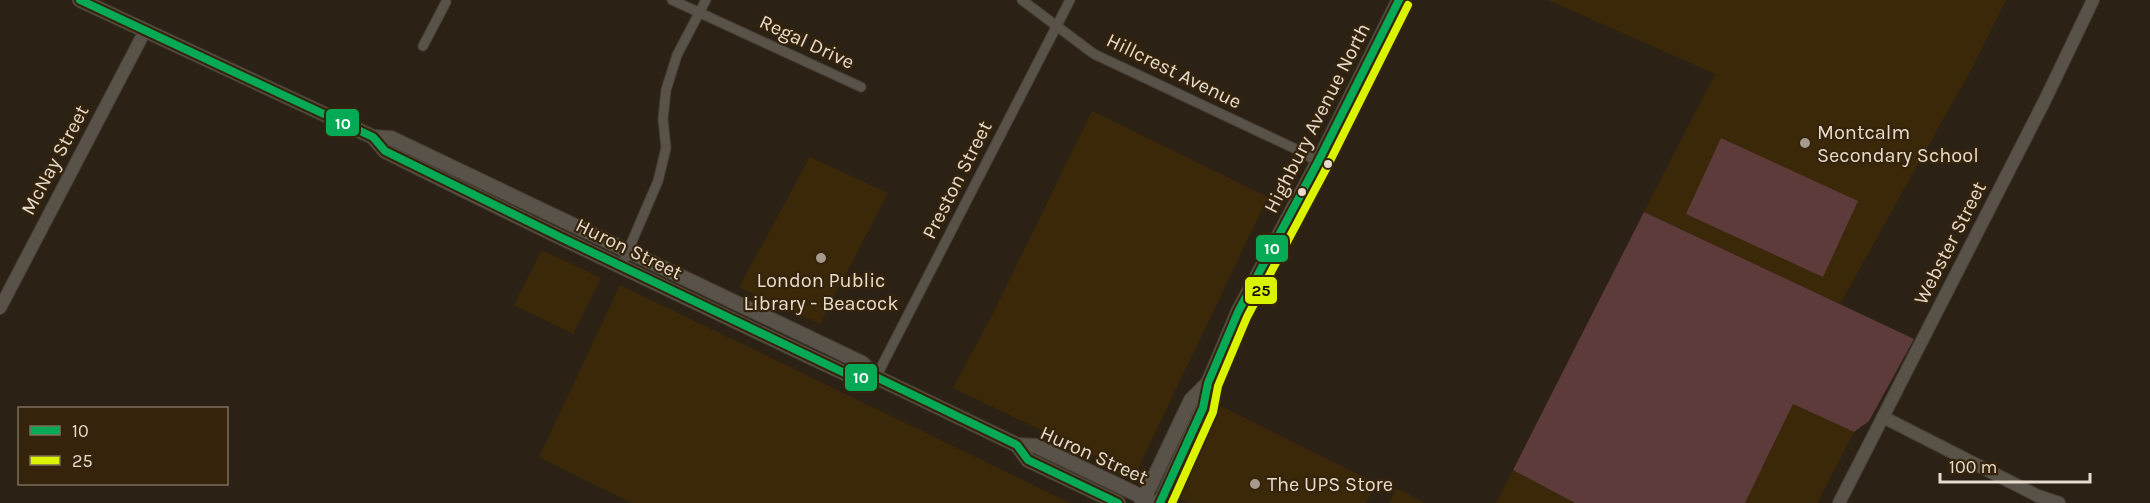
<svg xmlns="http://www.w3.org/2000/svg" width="2150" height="503" font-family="Karla,sans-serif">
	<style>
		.built { fill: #3b2809 }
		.green { fill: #5d3b3b }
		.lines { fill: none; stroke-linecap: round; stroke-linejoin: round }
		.minor-casing { stroke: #463e34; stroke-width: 11 }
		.tertiary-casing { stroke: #463e34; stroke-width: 14 }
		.secondary-casing { stroke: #463e34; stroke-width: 16 }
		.minor { stroke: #585248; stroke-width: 9 }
		.tertiary { stroke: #585248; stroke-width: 12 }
		.secondary { stroke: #585248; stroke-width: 14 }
		.bus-1-casing { stroke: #35240b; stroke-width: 12 }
		.bus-2-casing { stroke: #35240b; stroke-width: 12 }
		.bus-1 { stroke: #06aa56; stroke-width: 8 }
		.bus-2 { stroke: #daf400; stroke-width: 8 }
		.poi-dot { fill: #a59a8c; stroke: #35240b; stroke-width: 2 }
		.bus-dot { fill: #e6dbcc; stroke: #35240b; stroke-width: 2 }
		.labels { text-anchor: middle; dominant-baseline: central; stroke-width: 4.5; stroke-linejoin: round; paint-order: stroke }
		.street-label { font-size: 20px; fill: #e6dbcc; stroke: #35240b }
		.poi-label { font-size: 20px; fill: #e6dbcc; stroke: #35240b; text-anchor: start }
		.line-badge { stroke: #35240b; stroke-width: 2 }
		.badge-label { font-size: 16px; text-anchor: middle; font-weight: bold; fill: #fff }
		.pale-badge-label { font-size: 16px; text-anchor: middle; font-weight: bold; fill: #111 }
	</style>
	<rect width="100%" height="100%" fill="#2b2215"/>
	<!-- built -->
	<g class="built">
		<polygon points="1548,0 2006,0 1973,66 1840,304 1644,212 1715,74"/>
		<polygon points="1092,111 1268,197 1135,475 953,388 993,313"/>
		<polygon points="810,157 888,193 820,324 739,287"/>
		<polygon points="542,250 601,278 573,334 514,305"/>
		<polygon points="620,285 823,383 1070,503 632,503 539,457"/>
		<polygon points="1793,404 1854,432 1817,503 1745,503"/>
		<polygon points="1221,406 1376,483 1366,503 1189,503 1177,498"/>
		<polygon points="1513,470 1575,503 1496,503"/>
		<polygon points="1396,488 1425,503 1389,503"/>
	</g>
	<!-- green -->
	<g class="green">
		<polygon points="1721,138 1858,201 1823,277 1686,214"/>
		<polygon points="1644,212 1914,339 1869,421 1854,432 1793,404 1745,503 1575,503 1513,470"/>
	</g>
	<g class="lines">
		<!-- minor casing -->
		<g class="minor-casing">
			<g id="minor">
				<polyline points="672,0 861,87"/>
				<polyline points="1022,0 1094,54 1300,151 1318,162"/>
				<polyline points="423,46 446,2"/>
				<polyline points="621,267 658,181 666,148 663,119 666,90 677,55 706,0"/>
				<polyline points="876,377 1070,0"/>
			</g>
		</g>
		<!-- tertiary casing -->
		<g class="tertiary-casing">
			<g id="tertiary">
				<polyline points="0,308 145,31"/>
				<polyline points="1883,417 2038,496 2059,503"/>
				<polyline points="1839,503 2045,100 2093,0"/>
			</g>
		</g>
		<!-- secondary casing -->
		<g class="secondary-casing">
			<g id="secondary">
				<polyline points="80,0 373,137 391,138 862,363 876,377 1017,445 1036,446 1155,503"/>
				<path d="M373,137l12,14c155,78 312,152 470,227l21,-1"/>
				<polyline points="1017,445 1028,460 1118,503"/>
				<polyline points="1142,503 1191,400 1208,383"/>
				<polyline points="1160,503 1203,408 1208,383 1238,312 1318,162 1399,0"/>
			</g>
		</g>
		<!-- minor -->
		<use href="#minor" class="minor"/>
		<!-- tertiary -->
		<use href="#tertiary" class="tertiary"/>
		<!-- secondary -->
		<use href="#secondary" class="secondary"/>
		<!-- bus-1 casing -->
		<g class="bus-1-casing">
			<g id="bus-1">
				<polyline points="80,0 373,137 385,151 560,237 855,378 876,377 1017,445 1028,460 1118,503"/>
				<polyline points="1160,503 1203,408 1208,383 1238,312 1318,162 1399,0"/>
			</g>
		</g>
		<!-- bus-2 casing -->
		<g class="bus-2-casing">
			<polyline id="bus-2" points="1172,503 1213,412 1218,386 1247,317 1327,167 1408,5"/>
		</g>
		<!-- bus-1 -->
		<use href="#bus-1" class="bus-1"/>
		<!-- bus-2 -->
		<use href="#bus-2" class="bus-2"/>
	</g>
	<!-- markers -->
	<g class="poi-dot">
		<circle cx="1805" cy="143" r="6"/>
		<circle cx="821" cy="258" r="6"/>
		<circle cx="1255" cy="484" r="6"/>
	</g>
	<g class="bus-dot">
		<circle cx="1328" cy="164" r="5"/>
		<circle cx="1302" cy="192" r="5"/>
	</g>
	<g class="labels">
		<!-- street labels -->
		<g class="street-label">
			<text transform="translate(807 42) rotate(25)">Regal Drive</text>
			<text transform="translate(1174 71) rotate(26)">Hillcrest Avenue</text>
			<text transform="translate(1317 118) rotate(-63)">Highbury Avenue North</text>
			<text transform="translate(55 160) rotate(-62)">McNay Street</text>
			<text transform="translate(957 180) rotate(-63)">Preston Street</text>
			<text transform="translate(1950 243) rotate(-63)">Webster Street</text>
			<text transform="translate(629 249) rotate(26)">Huron Street</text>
			<text transform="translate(1094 455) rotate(24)">Huron Street</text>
		</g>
		<!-- poi labels -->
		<g class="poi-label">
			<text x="1817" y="132">Montcalm<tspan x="1817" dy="23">Secondary School</tspan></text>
			<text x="821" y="280" text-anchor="middle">London Public<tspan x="821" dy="23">Library - Beacock</tspan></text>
			<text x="1267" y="484">The UPS Store</text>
		</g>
	</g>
	<g class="line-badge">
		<rect x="325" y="108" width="35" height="29" rx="6" fill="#06aa56"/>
		<rect x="1255" y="234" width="34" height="29" rx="6" fill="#06aa56"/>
		<rect x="1244" y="276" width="34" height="29" rx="6" fill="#daf400"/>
		<rect x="844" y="363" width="34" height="29" rx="6" fill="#06aa56"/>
	</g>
	<g class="badge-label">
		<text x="343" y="129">10</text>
		<text x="1272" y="254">10</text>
		<text x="861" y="383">10</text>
	</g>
	<g class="pale-badge-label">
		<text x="1261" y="296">25</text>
	</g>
	<!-- legend -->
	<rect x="18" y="407" width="210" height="78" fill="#35240b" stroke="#7c6d58" stroke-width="1.5"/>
	<rect x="30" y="426" width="30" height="9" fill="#06aa56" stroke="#7c6d58" stroke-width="1.5"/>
	<text x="72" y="437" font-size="18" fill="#e6dbcc">10</text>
	<rect x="30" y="456" width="30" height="9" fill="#daf400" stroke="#7c6d58" stroke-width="1.5"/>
	<text x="72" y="467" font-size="18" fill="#e6dbcc">25</text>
	<!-- scale -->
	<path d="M1940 473v9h150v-9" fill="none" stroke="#e6dbcc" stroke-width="3"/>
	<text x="1949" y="473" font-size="18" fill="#e6dbcc" stroke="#35240b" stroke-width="4.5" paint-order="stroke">100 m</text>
</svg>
